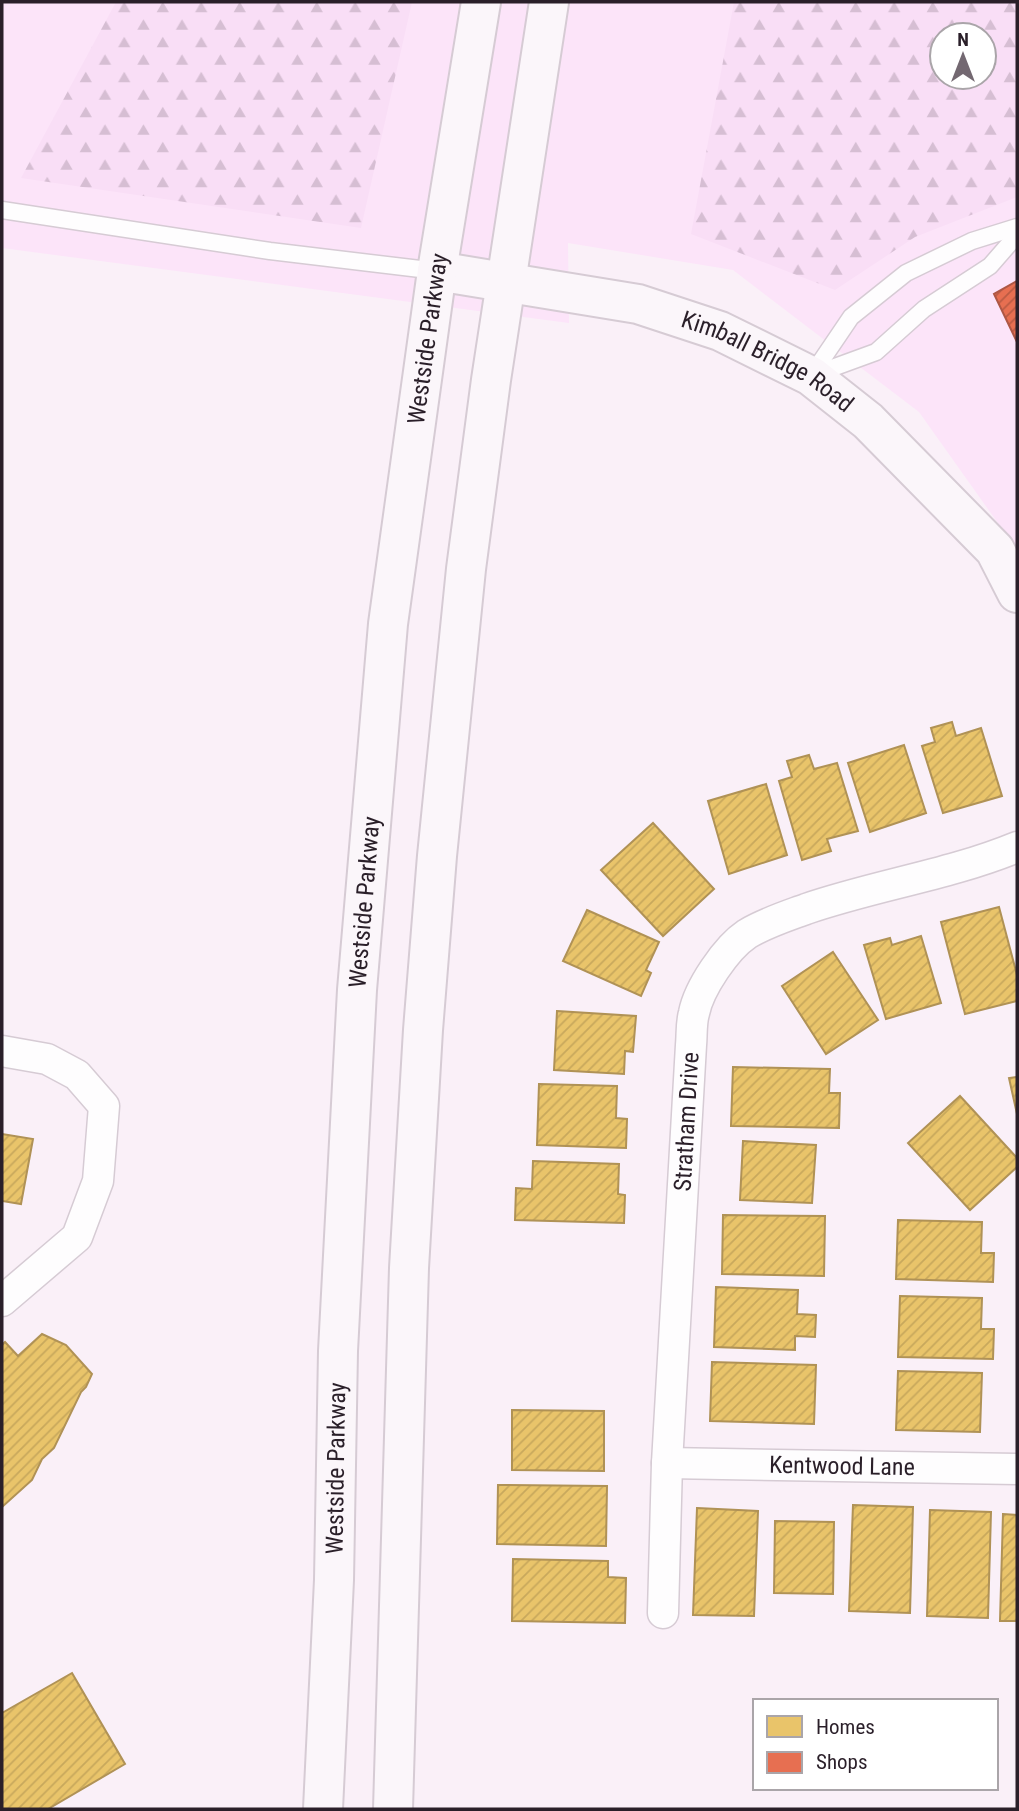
<svg xmlns="http://www.w3.org/2000/svg" width="1019" height="1811" font-family="'Roboto Condensed',sans-serif">
	<style>
		.built { fill: #fce4f9; fill-rule: evenodd }
		.forest { fill: url(#forest-firs); fill-rule: evenodd }
		.homes { fill: url(#homes-hatch); stroke: #b09256; stroke-width: 2 }
		.shops { fill: url(#shops-hatch); stroke: #ae5745; stroke-width: 2 }
		.lines { fill: none; stroke-linecap: round; stroke-linejoin: round }
		.lane-casing { stroke: #d6cbd4; stroke-width: 19 }
		.street-casing { stroke: #d6cbd4; stroke-width: 33 }
		.secondary-casing { stroke: #d6cbd4; stroke-width: 42 }
		.lane { stroke: #fefdfe; stroke-width: 16 }
		.street { stroke: #fefdfe; stroke-width: 30 }
		.secondary { stroke: #fbf6fa; stroke-width: 38 }
		.labels { text-anchor: middle; dominant-baseline: central; stroke-width: 7; stroke-linejoin: round; paint-order: stroke }
		.street-label { font-size: 24px; fill: #2a1f29; stroke: #fff }
	</style>
	<defs>
		<pattern id="forest-firs" width="22" height="20" patternUnits="userSpaceOnUse" patternTransform="scale(1.75)"><rect width="22" height="20" fill="#f9def6"/><path d="M5 1l3.5 6h-7zM16 11l3.5 6h-7z" fill="#d6bed3"/></pattern>
		<pattern id="homes-hatch" width="6" height="6" patternUnits="userSpaceOnUse" patternTransform="scale(1.75)"><rect width="6" height="6" fill="#e9c46a"/><path d="M-1 1l2-2M0 6l6-6M5 7l2-2" fill="none" stroke="#c8a85c"/></pattern>
		<pattern id="shops-hatch" width="6" height="6" patternUnits="userSpaceOnUse" patternTransform="scale(1.75)"><rect width="6" height="6" fill="#e76f51"/><path d="M-1 1l2-2M0 6l6-6M5 7l2-2" fill="none" stroke="#bb5b43"/></pattern>
	</defs>
	<rect width="100%" height="100%" fill="#faf0f8"/>
	<!-- built -->
	<path class="built" d="M2,2h1015v548l-98,-138 -186,-142 -165,-27 1,80 -567,-75zM942,35h42v42h-42z"/>
	<!-- forest -->
	<g class="forest">
		<polygon points="116,2 412,2 361,228 21,178"/>
		<path d="M734,2h283v195l-102,40 -80,53 -144,-56zM942,35h42v42h-42z"/>
	</g>
	<!-- homes -->
	<g class="homes">
		<polygon points="952,722 956,736 981,728 1002,796 943,813 922,746 935,742 931,728"/>
		<polygon points="904,745 926,813 870,832 848,763"/>
		<polygon points="809,755 814,769 837,763 858,831 827,839 831,851 802,860 779,781 792,777 787,761"/>
		<polygon points="766,784 787,855 729,874 708,801"/>
		<polygon points="653,823 714,889 663,936 601,870"/>
		<polygon points="999,907 1017,975 1017,1001 965,1014 941,922"/>
		<polygon points="587,910 659,942 646,970 651,973 641,996 563,961"/>
		<polygon points="921,936 941,1003 886,1019 864,945 890,938 892,945"/>
		<polygon points="833,952 878,1020 826,1054 782,986"/>
		<polygon points="557,1011 636,1016 633,1052 625,1051 624,1074 554,1070"/>
		<polygon points="733,1067 830,1069 829,1093 840,1093 839,1128 731,1126"/>
		<polygon points="1017,1077 1017,1114 1009,1078"/>
		<polygon points="539,1084 617,1086 616,1118 627,1119 626,1148 537,1145"/>
		<polygon points="960,1096 1017,1158 1017,1167 970,1210 908,1143"/>
		<polygon points="2,1134 33,1139 21,1204 2,1201"/>
		<polygon points="743,1141 816,1145 812,1203 740,1200"/>
		<polygon points="533,1161 619,1164 618,1194 625,1195 624,1223 515,1220 516,1188 532,1189"/>
		<polygon points="723,1215 825,1216 824,1276 722,1274"/>
		<polygon points="898,1220 982,1222 981,1253 994,1253 993,1282 896,1279"/>
		<polygon points="716,1287 798,1290 797,1314 816,1315 815,1337 795,1336 795,1350 714,1347"/>
		<polygon points="900,1296 982,1298 981,1329 994,1329 993,1359 898,1357"/>
		<polygon points="42,1334 66,1345 92,1374 86,1387 81,1392 54,1448 42,1459 32,1480 2,1507 2,1345 5,1342 18,1356"/>
		<polygon points="712,1362 816,1365 814,1424 710,1421"/>
		<polygon points="898,1371 982,1373 980,1432 896,1430"/>
		<polygon points="512,1410 604,1411 604,1471 512,1470"/>
		<polygon points="498,1485 607,1486 606,1546 497,1544"/>
		<polygon points="853,1505 913,1507 910,1613 849,1611"/>
		<polygon points="697,1508 758,1511 754,1616 693,1615"/>
		<polygon points="930,1510 991,1512 988,1618 927,1616"/>
		<polygon points="1003,1514 1017,1515 1017,1621 1000,1621"/>
		<polygon points="775,1521 834,1522 833,1594 774,1593"/>
		<polygon points="513,1559 608,1561 608,1577 626,1578 625,1623 512,1621"/>
		<polygon points="72,1673 125,1764 48,1809 2,1809 2,1713"/>
	</g>
	<!-- shops -->
	<polygon class="shops" points="1017,281 1017,342 994,294"/>
	<g class="lines">
		<!-- lane casing -->
		<g class="lane-casing">
			<g id="lane">
				<polyline points="2,210 270,251 437,271"/>
				<polyline points="813,375 876,352 924,309 990,266 1017,235"/>
				<polyline points="811,376 851,317 906,273 972,241 1017,227"/>
			</g>
		</g>
		<!-- street casing -->
		<g class="street-casing">
			<g id="street">
				<polyline points="2,1051 47,1059 77,1075 104,1106 98,1181 77,1237 2,1301"/>
				<path id="s1" d="M667,1463l350,6"/>
				<path id="s2" d="M663,1613l4,-150 24,-418c1,-10 0,-22 3,-32 5,-25 32,-65 53,-79 18,-11 40,-18 59,-25 70,-24 143,-34 211,-62"/>
			</g>
		</g>
		<!-- secondary casing -->
		<g class="secondary-casing">
			<g id="secondary">
				<path id="s3" d="M437,271l201,33 82,27 91,45 57,45 127,129 22,43"/>
				<path id="s4" d="M323,1809l11,-229 4,-229 19,-361 31,-366 49,-353 44,-269"/>
				<polyline points="393,1809 409,1268 423,1030 437,856 466,569 491,380 549,2"/>
			</g>
		</g>
		<!-- lane -->
		<use href="#lane" class="lane"/>
		<!-- street -->
		<use href="#street" class="street"/>
		<!-- secondary -->
		<use href="#secondary" class="secondary"/>
	</g>
	<g class="labels">
		<!-- street labels -->
		<g class="street-label">
			<text stroke="none"><textPath href="#s4" startOffset="1475">Westside Parkway</textPath></text>
			<text stroke="none"><textPath href="#s3" startOffset="346">Kimball Bridge Road</textPath></text>
			<text stroke="none"><textPath href="#s4" startOffset="908">Westside Parkway</textPath></text>
			<text stroke="none"><textPath href="#s2" startOffset="492">Stratham Drive</textPath></text>
			<text stroke="none"><textPath href="#s1" startOffset="175">Kentwood Lane</textPath></text>
			<text stroke="none"><textPath href="#s4" startOffset="341">Westside Parkway</textPath></text>
		</g>
	</g>
	<!-- border -->
	<rect width="1019" height="1811" fill="none" stroke="#2a1f29" stroke-width="7"/>
	<!-- legend -->
	<rect x="753" y="1699" width="245" height="91" fill="#ffffff" stroke="#aaa5a9" stroke-width="2"/>
	<rect x="767" y="1716" width="35" height="21" fill="#e9c46a" stroke="#aaa5a9" stroke-width="2"/>
	<text x="816" y="1734" font-size="21" fill="#2a1f29">Homes</text>
	<rect x="767" y="1752" width="35" height="21" fill="#e76f51" stroke="#aaa5a9" stroke-width="2"/>
	<text x="816" y="1769" font-size="21" fill="#2a1f29">Shops</text>
	<!-- north arrow -->
	<g transform="translate(963 56)"><circle r="33" fill="#ffffff" stroke="#aaa5a9" stroke-width="2"/>
	<path d="M0-5L12 26L0 18L-12 26Z" fill="#736871"/>
	<text y="-10" font-size="19" font-weight="bold" text-anchor="middle" fill="#2a1f29">N</text>
	</g>
</svg>
